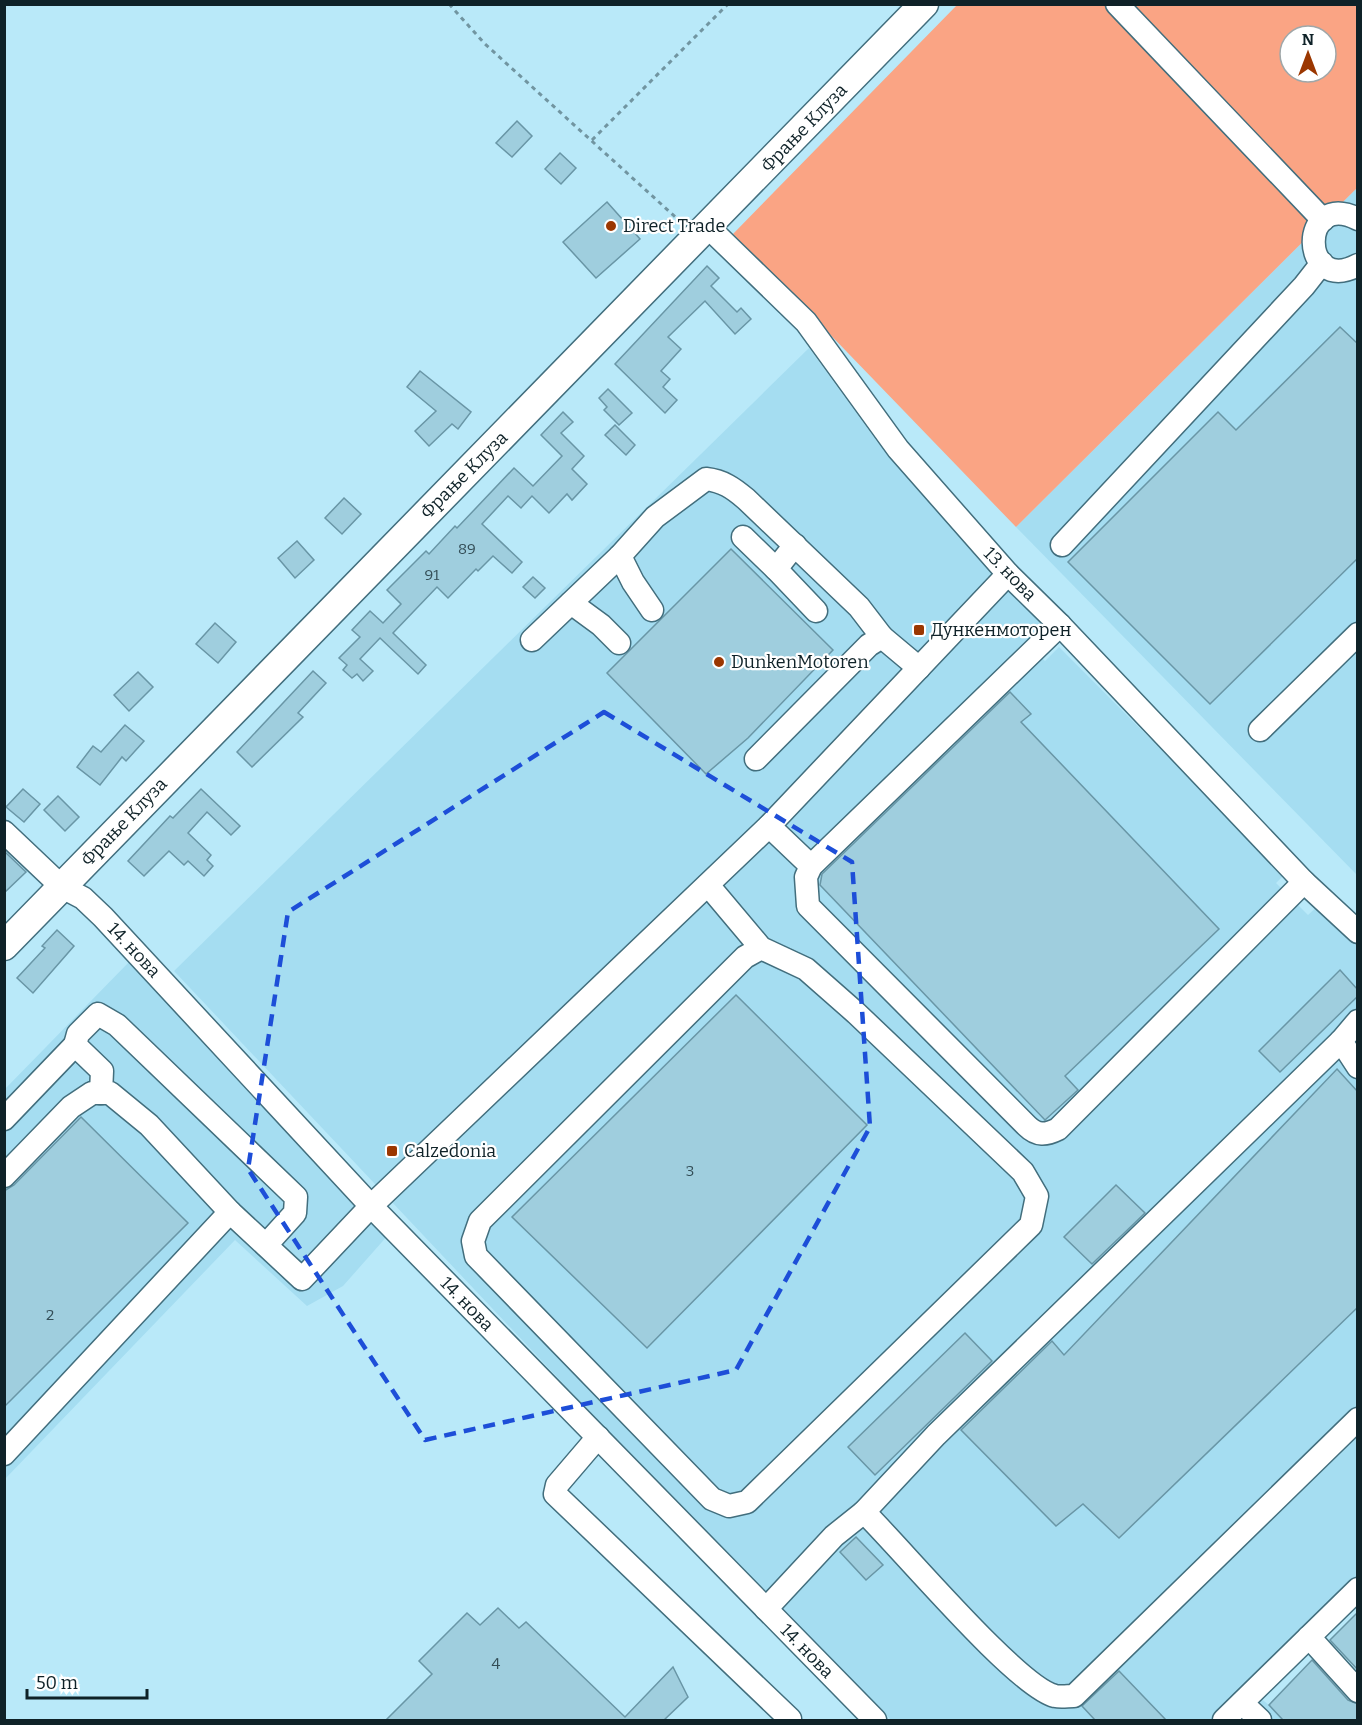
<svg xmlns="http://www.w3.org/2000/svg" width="1362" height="1725" font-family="Bitter,serif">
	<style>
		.built { fill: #a5ddf1 }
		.green { fill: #faa484; fill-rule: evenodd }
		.building { fill: #9fcede; stroke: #6996a6; stroke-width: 1.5 }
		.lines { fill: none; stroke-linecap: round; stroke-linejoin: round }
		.minor-casing { stroke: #426e7d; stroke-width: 25 }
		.major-casing { stroke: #426e7d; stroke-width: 31 }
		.path { stroke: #7195a1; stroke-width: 3; stroke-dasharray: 4.5 4.5; stroke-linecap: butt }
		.minor { stroke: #fff; stroke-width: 22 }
		.major { stroke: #fff; stroke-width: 28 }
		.marked { fill: none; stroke: #1d4ed8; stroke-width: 4.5; stroke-dasharray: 12 8; stroke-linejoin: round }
		.poi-dot { fill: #9b3701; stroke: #fff; stroke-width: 2 }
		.labels { text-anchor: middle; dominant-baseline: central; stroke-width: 4.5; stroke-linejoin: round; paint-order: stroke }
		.number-label { font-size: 15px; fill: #334d56 }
		.street-label { font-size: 18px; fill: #0f2228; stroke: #fff }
		.poi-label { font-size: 18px; fill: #0f2228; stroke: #fff; text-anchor: start }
	</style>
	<rect width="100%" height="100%" fill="#b9e9f9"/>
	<!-- built -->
	<g class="built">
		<polygon points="1357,188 1357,875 1016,527"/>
		<polygon points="809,348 878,443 1052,625 1031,647 1045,661 1059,647 1285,874 1276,883 1308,915 1319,905 1357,943 1357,1576 1212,1720 891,1720 590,1412 174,971"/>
		<polygon points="129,962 389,1234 343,1286 307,1306 235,1240 5,1479 5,1089"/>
		<polygon points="1260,1698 1269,1705 1283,1720 1239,1720"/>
	</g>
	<!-- green -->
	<path class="green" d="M957,5h400v183l-341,339 -283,-293zM1290,36h36v36h-36z"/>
	<!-- building -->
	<g class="building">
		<polygon points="517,121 532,136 512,157 496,143"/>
		<polygon points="560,153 576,168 561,184 545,169"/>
		<polygon points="607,202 640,239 596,278 563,242"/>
		<polygon points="707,266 719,278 711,286 737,312 741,308 751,319 735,334 705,301 668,337 681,349 661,371 670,379 663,387 677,400 665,413 615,364"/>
		<polygon points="1340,327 1358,344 1358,558 1210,704 1068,562 1218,412 1236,430"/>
		<polygon points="420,371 471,412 458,429 452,424 429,446 415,431 436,411 407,387"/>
		<polygon points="608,389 632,413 619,425 604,410 607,407 599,398"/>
		<polygon points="563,412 573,422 561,433 584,456 572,469 587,484 572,500 567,494 549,513 532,496 521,508 508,496 482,524 522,562 512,573 493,556 478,571 476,569 448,598 437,587 393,633 426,665 418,674 380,638 360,659 373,671 363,681 357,674 352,678 343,670 347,665 339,658 360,637 352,630 370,611 383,623 401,604 387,590 426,551 429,554 455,526 457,528 514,468 533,486 562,456 541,435"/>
		<polygon points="615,425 635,445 626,455 605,435"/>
		<polygon points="344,498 361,514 342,534 325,518"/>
		<polygon points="297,541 314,560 295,578 278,558"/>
		<polygon points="731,549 833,650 748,738 706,774 607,673"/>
		<polygon points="533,577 545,588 535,598 523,587"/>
		<polygon points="215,623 236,642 218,663 196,644"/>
		<polygon points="313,671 326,683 298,713 303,717 252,767 237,752"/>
		<polygon points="138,672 153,687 129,711 114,695"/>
		<polygon points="1010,692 1031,714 1021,722 1219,929 1065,1076 1078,1090 1045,1120 820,885 822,874"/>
		<polygon points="125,725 144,741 126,761 122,757 100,785 77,767 93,746 101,752"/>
		<polygon points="23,789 40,804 24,822 6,807"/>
		<polygon points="201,789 240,826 231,835 207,812 188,833 211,855 207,860 213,866 204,876 188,861 184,865 169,851 144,876 128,861 170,816 173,818"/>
		<polygon points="58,796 79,817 65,831 44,810"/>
		<polygon points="4,851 26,872 4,893"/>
		<polygon points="57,930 74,946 33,993 17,978 45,948 42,946"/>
		<polygon points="1340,970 1358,990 1358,996 1280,1072 1259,1051"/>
		<polygon points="736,995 867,1125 647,1348 512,1217"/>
		<polygon points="1337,1069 1358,1092 1358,1307 1119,1538 1083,1504 1056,1526 961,1430 1052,1341 1064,1355"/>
		<polygon points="81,1117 188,1223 4,1407 4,1191 14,1185"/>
		<polygon points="1116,1185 1145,1213 1092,1264 1064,1237"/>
		<polygon points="965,1333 992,1361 875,1475 848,1447"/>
		<polygon points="856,1537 883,1565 866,1580 840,1552"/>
		<polygon points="498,1608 519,1628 526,1622 625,1717 673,1667 688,1697 664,1720 386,1720 432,1674 419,1661 467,1613 480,1625"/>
		<polygon points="1358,1612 1358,1670 1330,1640"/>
		<polygon points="1312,1660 1348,1700 1358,1704 1358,1720 1283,1720 1269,1705"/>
		<polygon points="1119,1671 1166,1720 1095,1720 1082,1706"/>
	</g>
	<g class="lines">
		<!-- minor casing -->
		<g class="minor-casing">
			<g id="minor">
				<polyline points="1117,4 1323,220"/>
				<path d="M1358,219c-60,-30 -58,77 0,46"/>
				<polyline points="707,226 806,322 898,449 1008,574 1060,625 1304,882 1358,932"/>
				<polyline points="743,537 776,569 795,545"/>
				<polyline points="1062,545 1304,286 1322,263"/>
				<polyline points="620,556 633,582 652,610"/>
				<polyline points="776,569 816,611"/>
				<polyline points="571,603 601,625 619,643"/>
				<path d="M1060,625l-249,241 -5,11 2,29 219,220c10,10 19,9 31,3l246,-247"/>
				<path d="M532,640l88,-84 35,-39 51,-38c17,2 27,9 40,20l113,108 23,30"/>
				<polyline points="1260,730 1358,634"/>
				<polyline points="756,759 869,645 882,637 919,668"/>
				<polyline points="769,826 811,866"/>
				<polyline points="4,832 62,887 83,898 103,917 371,1206 875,1720"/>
				<polyline points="708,885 761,948 806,969 856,1013 1023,1172 1037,1196 1031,1225 747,1502 729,1506 712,1499 476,1256 473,1241 480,1221 745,957 761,948"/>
				<polyline points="1341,1041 1358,1067"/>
				<polyline points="101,1093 102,1071 75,1045 78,1034 98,1014 117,1025 296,1197 295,1213 266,1245"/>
				<polyline points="4,1119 75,1045"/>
				<polyline points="4,1176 71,1107 92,1093 110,1093 149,1125 230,1212"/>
				<polyline points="598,1437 557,1485 555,1494 790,1719"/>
				<polyline points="4,1454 230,1212 302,1279 371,1206 769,826 1008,574"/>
				<path d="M864,1512c36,35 153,175 191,184 6,1 13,0 19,0l284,-277"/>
				<polyline points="766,1609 834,1536 864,1512 936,1435 1341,1041 1358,1021"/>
				<polyline points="1309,1637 1358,1691"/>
				<polyline points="1242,1703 1260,1720"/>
				<polyline points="1224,1720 1358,1589"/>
			</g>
		</g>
		<!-- major casing -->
		<g class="major-casing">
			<polyline id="major" points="4,946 924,4"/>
		</g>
		<!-- path -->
		<g class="path">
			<polyline points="449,4 485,44 682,223"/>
			<polyline points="592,140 728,4"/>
		</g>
		<!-- minor -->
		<use href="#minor" class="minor"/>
		<!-- major -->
		<use href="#major" class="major"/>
	</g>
	<!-- marked area -->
	<path class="marked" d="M604,712l248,150 18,265 -134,243 -311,70 -177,-271 40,-257z"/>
	<!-- markers -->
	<g class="poi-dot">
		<circle cx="611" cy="226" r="6"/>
		<rect x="913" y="624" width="12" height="12" rx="3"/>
		<circle cx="719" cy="662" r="6"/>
		<rect x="386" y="1145" width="12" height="12" rx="3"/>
	</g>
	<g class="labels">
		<!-- number labels -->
		<g class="number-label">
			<text x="467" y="549">89</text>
			<text x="432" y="575">91</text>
			<text x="690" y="1171">3</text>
			<text x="50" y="1315">2</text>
			<text x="496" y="1664">4</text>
		</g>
		<!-- street labels -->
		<g class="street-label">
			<text transform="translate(804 128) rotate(-46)">Фрање Клуза</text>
			<text transform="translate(464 475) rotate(-45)">Фрање Клуза</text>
			<text transform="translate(1010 574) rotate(46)">13. нова</text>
			<text transform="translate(124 822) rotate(-46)">Фрање Клуза</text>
			<text transform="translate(134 950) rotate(47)">14. нова</text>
			<text transform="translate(467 1304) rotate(46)">14. нова</text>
			<text transform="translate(807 1651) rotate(46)">14. нова</text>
		</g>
		<!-- poi labels -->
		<g class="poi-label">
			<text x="623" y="226">Direct Trade</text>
			<text x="931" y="630">Дункенмоторен</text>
			<text x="731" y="662">DunkenMotoren</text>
			<text x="404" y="1151">Calzedonia</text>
		</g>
	</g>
	<!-- border -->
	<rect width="1362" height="1725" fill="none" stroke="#0f2228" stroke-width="12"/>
	<!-- north arrow -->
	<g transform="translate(1308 54)"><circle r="28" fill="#ffffff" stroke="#9fa7a9" stroke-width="1.5"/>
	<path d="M0-4.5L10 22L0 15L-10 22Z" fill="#9b3701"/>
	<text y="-9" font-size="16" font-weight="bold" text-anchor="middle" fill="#0f2228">N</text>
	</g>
	<!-- scale -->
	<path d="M27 1689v9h120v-9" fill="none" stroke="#0f2228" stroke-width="3"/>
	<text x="36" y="1689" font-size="18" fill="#0f2228" stroke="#ffffff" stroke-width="4.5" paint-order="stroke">50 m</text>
</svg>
